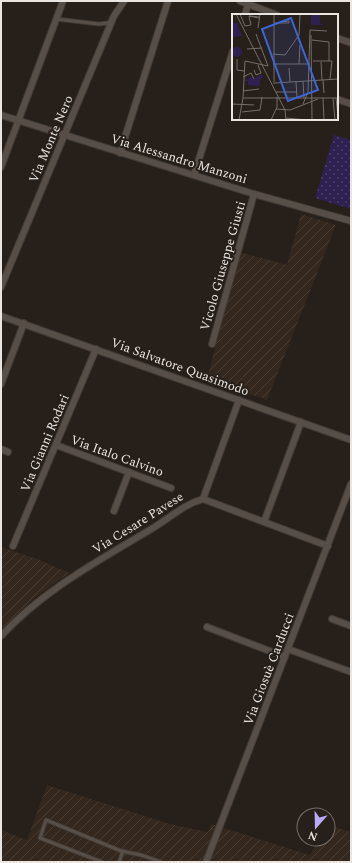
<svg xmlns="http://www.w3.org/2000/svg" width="352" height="863" font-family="Spectral,serif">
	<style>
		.industrial { fill: url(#industrial-furrows) }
		.grass { fill: url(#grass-dots) }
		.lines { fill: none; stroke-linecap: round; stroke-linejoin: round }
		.lane-casing { stroke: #403934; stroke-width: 5 }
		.street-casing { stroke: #403934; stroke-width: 8 }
		.lane { stroke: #574e47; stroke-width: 3 }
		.street { stroke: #574e47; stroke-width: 6 }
		.labels { text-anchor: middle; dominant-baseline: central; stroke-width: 4; stroke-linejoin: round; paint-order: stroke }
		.street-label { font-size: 13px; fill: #eae5e0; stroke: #271f19 }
		.inset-road { fill: none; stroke: #756e69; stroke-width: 1 }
		.view { fill: #3c65d9; fill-opacity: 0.15; stroke: #3c65d9; stroke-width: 2 }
		.inset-edge { fill: none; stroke: #eae5e0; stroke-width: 2 }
	</style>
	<defs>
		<pattern id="industrial-furrows" width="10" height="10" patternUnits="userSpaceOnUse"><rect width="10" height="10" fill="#34271d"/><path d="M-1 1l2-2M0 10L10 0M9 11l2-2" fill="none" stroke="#483c33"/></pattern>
		<pattern id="grass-dots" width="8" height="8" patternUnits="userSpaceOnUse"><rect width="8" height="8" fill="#2e2050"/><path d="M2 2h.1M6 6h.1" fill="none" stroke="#4c4069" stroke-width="1.8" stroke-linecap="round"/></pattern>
	</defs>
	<rect width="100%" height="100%" fill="#271f19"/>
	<!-- industrial -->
	<g class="industrial">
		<polygon points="301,214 336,225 267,400 207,379 240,252 287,265"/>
		<polygon points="1,547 40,560 69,573 38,595 1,629"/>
		<polygon points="47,785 170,824 208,832 211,824 310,855 319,839 328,839 328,825 351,832 351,862 1,862 1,830 27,840"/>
	</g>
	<!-- grass -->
	<polygon class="grass" points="334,135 351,140 351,209 315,198"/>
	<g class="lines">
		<!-- lane casing -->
		<g class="lane-casing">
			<g id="lane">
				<polyline points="56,19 99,24 108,23 111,20"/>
				<polyline points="102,862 40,838 46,820 121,851 141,855 161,862"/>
				<polyline points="119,862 123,851"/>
			</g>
		</g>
		<!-- street casing -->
		<g class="street-casing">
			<g id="street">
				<polyline points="240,1 277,15"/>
				<polyline points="245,15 248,4"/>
				<polyline points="337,38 351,43"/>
				<polyline points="337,99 351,104"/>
				<polyline points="1,115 254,194 351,221"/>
				<polyline points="120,153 168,1"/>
				<polyline points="1,167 63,1"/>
				<polyline points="194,175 233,51"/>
				<polyline points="1,287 114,16 124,1"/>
				<polyline points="1,316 351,440"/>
				<polyline points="212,344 254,194"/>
				<polyline points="1,384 24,323"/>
				<polyline points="56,445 171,488"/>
				<polyline points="1,449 8,452"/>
				<polyline points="203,499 239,400"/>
				<polyline points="114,511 129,472"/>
				<polyline points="264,522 301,422"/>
				<polyline points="13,546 96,349"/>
				<polyline points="332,619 351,626"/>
				<polyline points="207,627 285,657"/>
				<path d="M1,636c42,-46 99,-76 152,-108 17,-10 31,-24 50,-29l125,47"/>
				<polyline points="288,649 351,672"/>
				<polyline points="206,862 351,484"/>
			</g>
		</g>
		<!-- lane -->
		<use href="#lane" class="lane"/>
		<!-- street -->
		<use href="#street" class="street"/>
	</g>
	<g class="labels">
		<!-- street labels -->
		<g class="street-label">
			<text transform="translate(51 139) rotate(-67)">Via Monte Nero</text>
			<text transform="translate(179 159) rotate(17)">Via Alessandro Manzoni</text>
			<text transform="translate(223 266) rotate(-74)">Vicolo Giuseppe Giusti</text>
			<text transform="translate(180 367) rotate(20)">Via Salvatore Quasimodo</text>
			<text transform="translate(45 443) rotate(-67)">Via Gianni Rodari</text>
			<text transform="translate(117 456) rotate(20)">Via Italo Calvino</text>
			<text transform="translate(138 523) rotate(-32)">Via Cesare Pavese</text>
			<text transform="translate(269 669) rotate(-69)">Via Giosuè Carducci</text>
		</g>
	</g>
	<!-- overview -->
	<g transform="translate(232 14)">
		<rect width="106" height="106" fill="#271f19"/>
		<path d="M29,60l2,4 -3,1v7l-12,-1v-4h-4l8,-5 2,3z" fill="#2e2050"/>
		<path d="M82,0h6v9l5,2h-14v-9zM0 38a5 5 0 1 1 10 0a5 5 0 1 1-10 0Z" fill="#2e2050"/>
		<path d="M0,9h5l5,13 -10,1z" fill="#2e2050"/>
		<path class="inset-road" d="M4,0l49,96 1,10M8,0l5,12M42,0v70M27,4l-10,-2 10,1M42,9h15v-2l-8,1M13,12l6,-1 -2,-9M26,14l2,-14M79,21l1,85M80,26l17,2v19M15,35l15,-1M41,40l12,1M53,41l14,-20 1,-21M5,45v11l7,1M81,47h19l-2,18M89,48l1,18M41,50h37M67,50l1,-19M57,54l1,14M22,56l2,5 5,-2 -3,-8M11,63l8,-4 3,6M91,66l1,13M71,67l1,17M64,68l1,16M43,69l63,-4M11,77l16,-2M44,78h20M11,84h95M91,84l1,22M101,84l2,22M104,84l2,18M0,90l22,1M71,90l5,-12 2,-62 17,1M44,95l14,1 28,-11M10,98l18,-2 2,-13M54,104l21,2M7,106l4,-22 2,-37 23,5 -12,-32M39,106l6,-13v-10"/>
		<path class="view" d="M59,4l27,72 -30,11 -26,-72z"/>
		<rect width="106" height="106" class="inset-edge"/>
	</g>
	<!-- border -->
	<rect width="352" height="863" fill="none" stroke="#eae5e0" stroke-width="4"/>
	<!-- north arrow -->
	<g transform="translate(316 827) rotate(200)"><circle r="19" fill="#271f19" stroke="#756e69"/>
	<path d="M0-3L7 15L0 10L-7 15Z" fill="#bbaaf6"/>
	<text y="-6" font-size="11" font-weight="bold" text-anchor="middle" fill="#eae5e0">N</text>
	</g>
</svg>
